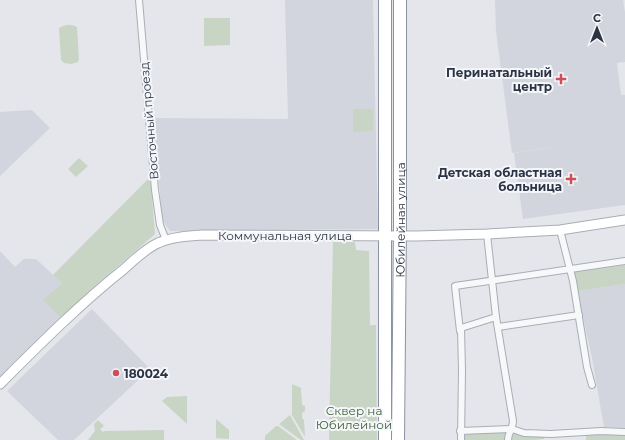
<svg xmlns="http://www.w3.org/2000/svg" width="625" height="440" font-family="Montserrat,sans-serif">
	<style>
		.built { fill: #d2d5dd }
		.green { fill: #c8d5c5 }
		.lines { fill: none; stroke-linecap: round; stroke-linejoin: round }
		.street-casing { stroke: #a9adb6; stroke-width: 8 }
		.secondary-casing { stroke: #a9adb6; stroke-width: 11 }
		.highway-casing { stroke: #8b93a2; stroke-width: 14 }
		.street { stroke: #f7f8fa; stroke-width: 6 }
		.secondary { stroke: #fff; stroke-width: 9 }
		.highway { stroke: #fff; stroke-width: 12 }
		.poi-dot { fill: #cd4d5a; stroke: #f4f6f9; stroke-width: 1.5 }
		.labels { text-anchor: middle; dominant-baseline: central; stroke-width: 4; stroke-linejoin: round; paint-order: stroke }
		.poi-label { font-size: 12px; font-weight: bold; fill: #2c3344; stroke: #f4f6f9; text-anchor: end }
		.street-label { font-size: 12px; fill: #2c3344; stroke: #f4f6f9 }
		.park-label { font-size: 12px; fill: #3e5f39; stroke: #f4f6f9 }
	</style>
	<rect width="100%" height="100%" fill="#e4e6eb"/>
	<!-- built -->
	<g class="built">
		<polygon points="285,0 373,0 378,229 170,231 162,220 154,118 288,119"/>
		<polygon points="495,0 623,0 625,13 625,62 617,63 621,95 625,95 625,205 523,219 514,153 575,144 512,153 496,31"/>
		<polygon points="32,110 50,128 0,176 0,112"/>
		<polygon points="0,251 15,267 24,259 36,259 62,283 62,319 0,378"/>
		<polygon points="625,284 625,428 604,427 592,358 577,291"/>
		<polygon points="92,309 150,369 74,440 58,440 7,391"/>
	</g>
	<!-- green -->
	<g class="green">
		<polygon points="204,18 230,18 230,45 204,46"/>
		<polygon points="67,25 72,25 77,27 79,59 78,62 71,64 64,63 61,60 59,28 63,26"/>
		<polygon points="353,109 373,109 373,131 353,132"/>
		<polygon points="79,158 88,166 76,177 68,169"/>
		<polygon points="149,178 151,185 155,234 94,287 62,319 43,300 62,283 53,275"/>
		<polygon points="333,242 355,242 356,250 369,251 370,325 376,325 377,440 329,440"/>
		<polygon points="625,265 625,284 577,291 573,272"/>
		<polygon points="292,384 301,388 302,405 305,406 305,411 302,413 302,418 304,420 305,437 292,415"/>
		<polygon points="187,396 187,424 162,401 167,397"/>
		<polygon points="290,415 304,440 301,440 279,424"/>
		<polygon points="216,419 229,430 229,439 216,438"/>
		<polygon points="98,420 104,426 100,429 103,432 105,431 164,430 164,440 88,440 95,431 94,424"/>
		<polygon points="276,426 278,426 297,440 265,440 265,436"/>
		<polygon points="513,431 523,435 544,437 544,439 534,440 461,440 464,434"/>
		<polygon points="601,433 625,434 625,440 586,440 586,435"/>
	</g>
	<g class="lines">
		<!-- street casing -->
		<g class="street-casing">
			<g id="street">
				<polyline points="139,0 155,190 160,225 166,240"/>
				<polyline points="560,230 573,281 587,367 592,385"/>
				<path d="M496,317l17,104c0,7 -5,12 -5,19"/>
				<polyline points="498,327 579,315"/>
				<polyline points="460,331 455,286 625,261"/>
				<polyline points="460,431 512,429 524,433 551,434 601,431 625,432"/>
				<polyline points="461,440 462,371 461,328 496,317 487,234"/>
			</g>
		</g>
		<!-- secondary casing -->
		<g class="secondary-casing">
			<path id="secondary" d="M0,384c40,-40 80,-80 124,-115 10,-9 21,-20 34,-26 14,-6 29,-7 45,-8l213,1 71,-2 73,-4 65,-10"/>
		</g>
		<!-- highway casing -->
		<g class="highway-casing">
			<g id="highway">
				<polyline points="385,0 385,440"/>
				<path id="s1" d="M398,440l2,-217v-223"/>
			</g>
		</g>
		<!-- street -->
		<use href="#street" class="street"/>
		<!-- secondary -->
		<use href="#secondary" class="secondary"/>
		<!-- highway -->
		<use href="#highway" class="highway"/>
	</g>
	<!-- markers -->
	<g class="poi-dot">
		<path d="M559 73h4v4h4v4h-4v4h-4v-4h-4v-4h4z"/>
		<path d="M569 173h4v4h4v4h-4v4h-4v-4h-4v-4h4z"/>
		<circle cx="116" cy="373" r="4"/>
	</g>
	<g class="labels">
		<!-- poi labels -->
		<g class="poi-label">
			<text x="552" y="72">Перинатальный<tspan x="552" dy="14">центр</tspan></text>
			<text x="562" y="172">Детская областная<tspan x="562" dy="14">больница</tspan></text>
			<text x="124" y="373" text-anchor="start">180024</text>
		</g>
		<!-- street labels -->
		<g class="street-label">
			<text transform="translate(149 121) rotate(-95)">Восточный проезд</text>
			<text stroke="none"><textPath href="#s1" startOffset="220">Юбилейная улица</textPath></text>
			<text x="285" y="235">Коммунальная улица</text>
		</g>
		<!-- park labels -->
		<g class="park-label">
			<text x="354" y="410">Сквер на<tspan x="354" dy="14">Юбилейной</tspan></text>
		</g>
	</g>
	<!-- north arrow -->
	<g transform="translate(597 28)" stroke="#f4f6f9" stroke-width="3" paint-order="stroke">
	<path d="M0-3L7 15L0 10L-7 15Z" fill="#2c3344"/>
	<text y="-6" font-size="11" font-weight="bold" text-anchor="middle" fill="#2c3344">С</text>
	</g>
</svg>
